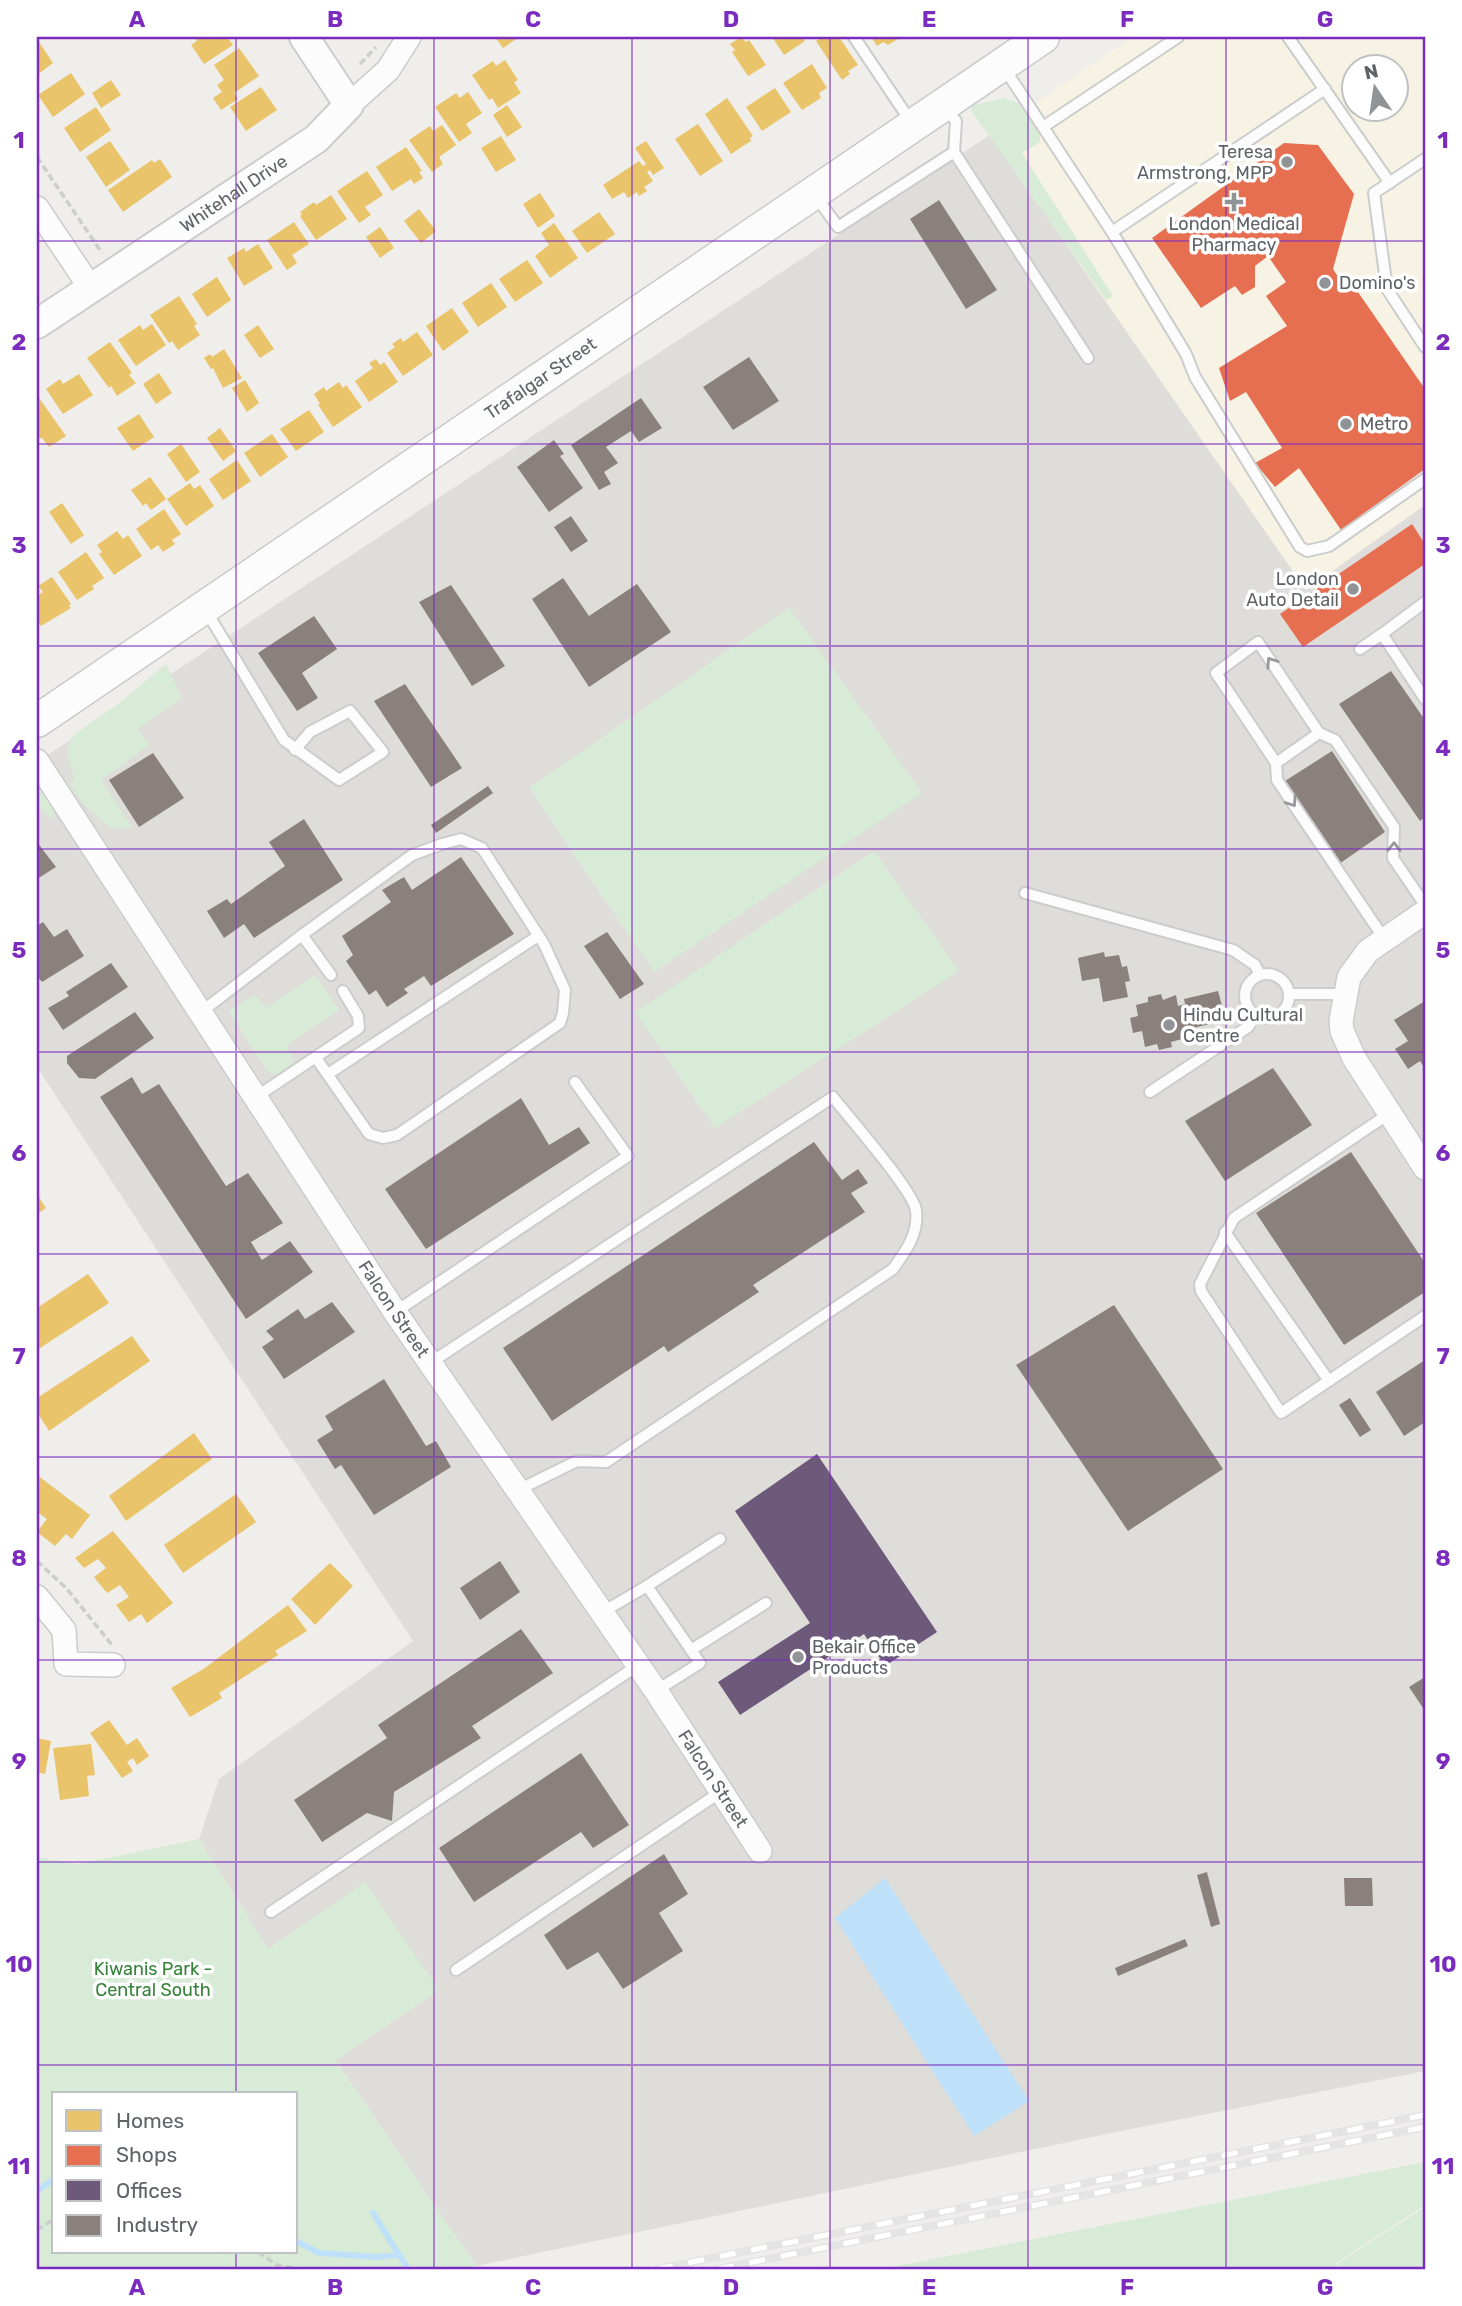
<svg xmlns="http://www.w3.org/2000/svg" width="1462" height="2306" font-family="Rubik,sans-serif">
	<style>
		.commercial { fill: #f7f3e4; fill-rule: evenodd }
		.industrial { fill: #dfddda }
		.green { fill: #d8ebd6; fill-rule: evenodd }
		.water { fill: #bfe0f9 }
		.homes { fill: #e9c46a }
		.shops { fill: #e76f51 }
		.offices { fill: #6d597a }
		.industry { fill: #8a817c }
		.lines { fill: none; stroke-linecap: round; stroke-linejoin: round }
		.stream { stroke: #bfe0f9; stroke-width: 6 }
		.service-casing { stroke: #cbcccc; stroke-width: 14 }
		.minor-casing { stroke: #cbcccc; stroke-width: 26 }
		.tertiary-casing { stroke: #cbcccc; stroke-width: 32 }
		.secondary-casing { stroke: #cacacb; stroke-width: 35 }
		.path { stroke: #cacfcc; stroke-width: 3.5; stroke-dasharray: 7 3.5; stroke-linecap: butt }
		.service { stroke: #fdfcfc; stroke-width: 10 }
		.minor { stroke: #fdfcfc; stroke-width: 23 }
		.tertiary { stroke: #fdfcfc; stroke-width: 28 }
		.secondary { stroke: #fdfcfc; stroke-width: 32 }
		.rail-casing { stroke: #e4e4e4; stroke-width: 8 }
		.rail { stroke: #fff; stroke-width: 5; stroke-dasharray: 16; stroke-linecap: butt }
		.oneway { stroke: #96999c }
		.grid { fill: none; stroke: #7b2cbf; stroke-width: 2; stroke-opacity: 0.55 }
		.poi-dot { fill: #919496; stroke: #fff; stroke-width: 2.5 }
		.labels { text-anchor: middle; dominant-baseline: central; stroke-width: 7; stroke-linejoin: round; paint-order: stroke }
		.poi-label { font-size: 18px; fill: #5f6368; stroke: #fff; text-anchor: start }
		.street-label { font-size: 18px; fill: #5f6368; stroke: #fff }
		.park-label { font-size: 18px; fill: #348238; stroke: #fff }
		.neatline { fill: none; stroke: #7b2cbf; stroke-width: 2.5 }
		.grid-label { font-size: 23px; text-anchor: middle; font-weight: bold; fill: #7b2cbf }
	</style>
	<rect width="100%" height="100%" fill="#efeeea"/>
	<!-- commercial -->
	<path class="commercial" d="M1132,37h293v468l-119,86 -128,-179 -188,-277zM1354,66h42v42h-42z"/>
	<!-- industrial -->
	<polygon class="industrial" points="990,135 1306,590 1425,505 1425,2071 1121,2131 476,2266 335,2060 438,1990 268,1949 199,1839 219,1779 413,1641 37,1067 37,762"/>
	<!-- green -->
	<g class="green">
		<polygon points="1003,98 1020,103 1040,130 1040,142 1022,153 1113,296 1106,300 973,113 971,106"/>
		<polygon points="789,608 922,793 654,972 529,788"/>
		<polygon points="166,664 182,698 138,729 149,745 101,780 132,827 111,828 84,805 69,783 75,780 67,754 69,742 75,734 118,704"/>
		<polygon points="37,786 55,811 51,819 37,805"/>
		<polygon points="874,851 959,971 715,1128 635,1012"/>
		<polygon points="315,975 339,1010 286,1046 295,1062 278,1074 268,1072 229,1011 255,995 266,1008"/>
		<path d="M199,1839l69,110 97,-67 74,108 -104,70 141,206 -17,3h-422v-412l41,7zM296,2094v158h-242v-158z"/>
		<polygon points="1425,2162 1425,2205 1336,2263 1339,2269 882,2269"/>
		<polygon points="1425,2207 1425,2269 1341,2269 1337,2264"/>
	</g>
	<!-- water -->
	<polygon class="water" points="885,1878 1029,2101 974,2136 835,1918"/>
	<!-- homes -->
	<g class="homes">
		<polygon points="194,37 227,37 233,45 204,64 191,45 197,41"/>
		<polygon points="495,37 519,37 503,48"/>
		<polygon points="741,37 746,42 749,40 766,65 748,76 732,52 735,50 730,44"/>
		<polygon points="772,37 802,37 805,41 784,55"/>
		<polygon points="822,37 839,37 858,65 848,71 850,74 842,80 816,41"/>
		<polygon points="871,37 901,37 888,45 883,42 877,46"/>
		<polygon points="37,39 53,63 37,75"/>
		<polygon points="239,48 259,76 234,93 238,99 221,110 213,98 222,92 217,85 224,80 214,65"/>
		<polygon points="505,60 518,80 514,82 521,93 498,108 492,98 489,100 472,75 493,61 496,66"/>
		<polygon points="812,64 827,88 819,93 821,98 802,110 783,83"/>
		<polygon points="71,73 85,94 53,117 38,95"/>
		<polygon points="111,80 121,95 101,108 92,93"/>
		<polygon points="261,87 277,110 246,131 230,107"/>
		<polygon points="775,88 791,112 762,131 746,107"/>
		<polygon points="468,92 482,113 466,124 472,133 459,142 435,107 456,93 460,98"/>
		<polygon points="727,98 753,136 750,138 751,141 731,154 705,114"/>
		<polygon points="507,105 522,127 507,137 493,115"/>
		<polygon points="96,107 111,130 80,152 64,128"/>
		<polygon points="698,124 723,161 700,176 675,139"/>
		<polygon points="442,125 456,145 439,157 443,164 432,172 409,140 430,126 433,131"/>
		<polygon points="501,136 516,160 496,172 481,148"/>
		<polygon points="110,141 130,170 106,187 86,157"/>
		<polygon points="646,141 664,168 653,175 650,170 647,172 653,181 644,187 647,191 639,196 637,192 628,198 624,192 612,199 603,185 639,161 643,166 646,164 635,148"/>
		<polygon points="406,147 422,171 419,172 423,178 414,184 411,179 392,191 376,167"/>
		<polygon points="160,159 172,177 123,212 108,190 152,160 154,163"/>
		<polygon points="367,171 383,195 365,207 371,215 359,223 337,191"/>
		<polygon points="540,193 555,216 538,228 523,204"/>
		<polygon points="331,195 347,219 316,240 300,216 302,214 300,212 314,202 316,205"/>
		<polygon points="419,209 436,231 421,243 404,221"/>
		<polygon points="599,212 615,234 587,253 572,231"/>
		<polygon points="294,222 309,244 292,255 297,263 287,270 267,240"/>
		<polygon points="554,223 578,258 550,278 535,256 549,245 541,233"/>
		<polygon points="380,227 394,248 380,258 366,237"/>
		<polygon points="258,244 273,268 244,286 227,258 244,248 246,252"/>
		<polygon points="527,260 543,283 515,302 499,279"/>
		<polygon points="217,277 231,300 207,317 192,294"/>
		<polygon points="491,283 507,307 478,327 462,303"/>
		<polygon points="179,296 197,324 194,326 200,335 178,350 172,341 169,343 150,315"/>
		<polygon points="452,308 469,332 443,351 426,326"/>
		<polygon points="152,324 166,345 136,366 118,340 140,325 143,330"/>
		<polygon points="258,325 274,349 260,358 244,335"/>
		<polygon points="417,332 433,355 403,376 387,353 395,347 392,344 401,338 403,342"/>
		<polygon points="110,342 132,373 129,375 136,383 117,396 111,386 109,388 87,358"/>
		<polygon points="224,349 242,378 223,388 213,368 211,369 204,358 210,354 212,357"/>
		<polygon points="376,359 380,365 384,362 398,382 369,402 355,381 373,368 369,363"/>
		<polygon points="159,373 172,393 156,404 143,384"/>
		<polygon points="79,374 93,395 63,414 46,389 60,379 63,384"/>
		<polygon points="245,380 259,403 247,412 232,388"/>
		<polygon points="339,382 343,388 346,385 362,407 333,427 318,405 320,404 314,394 324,387 326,391"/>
		<polygon points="39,398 66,436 49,447 42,438 37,439 37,400"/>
		<polygon points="309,410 324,432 296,451 280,429"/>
		<polygon points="139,414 154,437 133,451 117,428"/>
		<polygon points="220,428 236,451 223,461 207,438"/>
		<polygon points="272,434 288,457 260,477 244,453"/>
		<polygon points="181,444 200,472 186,482 167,454"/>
		<polygon points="237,460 251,481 223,500 209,479"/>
		<polygon points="150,477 166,499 151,510 146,503 143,506 131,490"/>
		<polygon points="190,483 194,489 200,485 214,506 186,526 167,499"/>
		<polygon points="62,503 84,535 71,544 49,512"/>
		<polygon points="164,509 181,534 172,540 175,544 163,552 158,545 151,550 136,529"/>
		<polygon points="117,531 123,539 128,535 142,556 114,575 99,554 102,552 97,545"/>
		<polygon points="86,552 104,578 92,586 94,589 77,600 58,572"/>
		<polygon points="52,577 71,604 69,606 71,608 41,626 37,620 37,596 43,592 38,586"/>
		<polygon points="37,1194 46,1208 37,1214"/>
		<polygon points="88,1274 109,1303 37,1350 37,1308"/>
		<polygon points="132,1336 150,1361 49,1431 37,1412 37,1398"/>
		<polygon points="194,1433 212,1459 126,1521 109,1496"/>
		<polygon points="37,1475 90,1515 72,1539 66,1534 55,1546 37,1532 47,1519 37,1512"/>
		<polygon points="236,1494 256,1522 183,1573 164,1545"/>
		<polygon points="113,1531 173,1603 147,1623 141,1614 129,1622 116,1605 129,1597 120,1585 107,1593 94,1577 106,1568 98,1559 84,1568 75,1558"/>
		<polygon points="330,1563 353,1586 315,1625 291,1599"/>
		<polygon points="288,1605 307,1631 275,1651 278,1655 219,1693 222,1698 190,1717 171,1688 205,1668"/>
		<polygon points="109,1720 127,1745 137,1738 149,1756 137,1765 133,1758 127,1762 133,1771 122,1778 90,1733"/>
		<polygon points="37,1738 51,1741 45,1774 37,1772"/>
		<polygon points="91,1744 95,1775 87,1776 89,1796 60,1800 53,1748"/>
	</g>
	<!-- shops -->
	<g class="shops">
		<polygon points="1284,143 1318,145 1354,194 1333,269 1344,286 1351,282 1425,389 1425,469 1341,530 1299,468 1275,487 1255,463 1282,448 1246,392 1230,401 1219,368 1287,326 1266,296 1286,282 1268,256 1255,266 1255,287 1242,295 1235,286 1201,308 1152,238"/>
		<polygon points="1412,524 1425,544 1425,564 1303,647 1280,614"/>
	</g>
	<!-- offices -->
	<polygon class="offices" points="817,1454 937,1632 885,1666 864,1634 740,1715 718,1682 810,1623 735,1511"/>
	<!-- industry -->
	<g class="industry">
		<polygon points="939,200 997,290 966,309 910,219"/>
		<polygon points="749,357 779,401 733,430 703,387"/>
		<polygon points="641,398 662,428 639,442 631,431 606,447 618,463 604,472 611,484 599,490 571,445"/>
		<polygon points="554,440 564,454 560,456 583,488 549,512 517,467"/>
		<polygon points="571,516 588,541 571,552 554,527"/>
		<polygon points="563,578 589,616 637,584 671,632 589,687 532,599"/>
		<polygon points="451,585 505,666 472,686 419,602"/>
		<polygon points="314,616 337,649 302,673 318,698 297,711 258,653"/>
		<polygon points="1391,671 1425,720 1425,817 1420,821 1339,704"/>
		<polygon points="405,684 462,768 431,787 374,701"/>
		<polygon points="1332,751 1385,832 1339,864 1285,781"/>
		<polygon points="153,753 184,798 139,827 109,780"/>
		<polygon points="488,786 493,793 436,833 431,825"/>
		<polygon points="304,819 343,880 254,938 244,924 224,938 207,911 227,899 231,904 285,866 269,842"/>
		<polygon points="37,842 56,867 37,879"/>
		<polygon points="461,857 514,934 431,986 424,976 404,989 408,993 387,1007 376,990 369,995 346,961 353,955 342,936 391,902 382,890 404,877 412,890"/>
		<polygon points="43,922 54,937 67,929 84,956 42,982 37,976 37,926"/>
		<polygon points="607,932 644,984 620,999 584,946"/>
		<polygon points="1104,952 1105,957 1119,955 1122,967 1127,966 1130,981 1125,982 1128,997 1103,1002 1099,978 1082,981 1078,958"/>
		<polygon points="111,963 128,987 63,1030 48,1008 69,996 66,992"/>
		<polygon points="1218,991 1226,1020 1185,1030 1186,1038 1171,1042 1172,1047 1159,1050 1157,1044 1145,1047 1142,1031 1133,1033 1130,1018 1138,1016 1136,1005 1148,1002 1148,997 1161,994 1163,1000 1176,995 1178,1006 1185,1004 1184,999"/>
		<polygon points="1425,1001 1425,1069 1420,1061 1408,1069 1395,1049 1408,1041 1394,1020"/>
		<polygon points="135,1012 154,1038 95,1079 79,1078 67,1063 67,1056"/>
		<polygon points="1273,1068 1312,1125 1225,1181 1185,1121"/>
		<polygon points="132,1077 142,1094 159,1084 226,1186 248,1173 283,1223 251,1242 262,1260 290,1241 313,1272 246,1319 100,1097"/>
		<polygon points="521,1098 549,1145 579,1127 590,1143 426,1249 385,1189"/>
		<polygon points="814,1142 842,1180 858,1169 868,1183 851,1193 865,1212 753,1285 759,1292 668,1352 664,1346 552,1421 503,1348"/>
		<polygon points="1351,1152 1425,1263 1425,1292 1344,1345 1256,1213"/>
		<polygon points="332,1302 355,1332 284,1379 262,1347 274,1339 266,1331 298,1309 305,1319"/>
		<polygon points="1114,1305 1223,1469 1128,1531 1016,1365"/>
		<polygon points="1425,1360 1425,1422 1404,1436 1376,1392"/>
		<polygon points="384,1379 426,1446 436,1441 451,1467 374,1515 341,1465 335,1469 317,1440 333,1430 325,1416"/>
		<polygon points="1350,1398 1371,1430 1360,1437 1339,1405"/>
		<polygon points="500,1561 520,1592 480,1620 460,1588"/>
		<polygon points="521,1629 553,1673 472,1726 481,1738 394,1792 392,1821 367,1813 322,1842 294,1800 387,1738 378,1725"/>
		<polygon points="1425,1677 1425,1711 1409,1687"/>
		<polygon points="581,1753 629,1825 593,1848 581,1832 474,1902 439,1848"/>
		<polygon points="664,1854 688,1894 659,1913 683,1951 623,1989 598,1952 567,1970 544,1935"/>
		<polygon points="1207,1872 1220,1924 1211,1927 1197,1875"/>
		<polygon points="1344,1878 1372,1878 1373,1906 1345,1906"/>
		<polygon points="1185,1939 1188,1946 1118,1976 1115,1968"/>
	</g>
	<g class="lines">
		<!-- stream -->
		<g class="stream">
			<polyline points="37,2191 54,2179"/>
			<polyline points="373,2213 399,2255"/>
			<polyline points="296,2241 319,2253 376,2257 399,2255 408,2269"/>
		</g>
		<!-- service casing -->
		<g class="service-casing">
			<g id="service">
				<polyline points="854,37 911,122"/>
				<polyline points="1178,37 1043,127 1112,232 1325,89"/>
				<polyline points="1288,37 1390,183"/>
				<polyline points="1004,68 1043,127"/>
				<polyline points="954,152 1088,358"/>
				<polyline points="1425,159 1374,193 1387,289 1425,347"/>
				<polyline points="815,195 838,227 954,152 956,121 945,108"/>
				<polyline points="1112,232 1186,354 1195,377 1300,547 1307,551 1329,546 1425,479"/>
				<polyline points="1425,602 1382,634 1425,699"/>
				<polyline points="205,609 284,740 339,780 383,752 350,711 310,732 295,750"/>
				<polyline points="1360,649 1382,634"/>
				<polyline points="1276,763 1319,733"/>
				<polyline points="1025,893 1233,950 1255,965 1260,975"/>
				<polyline points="302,935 412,855 442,844 461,839 482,848 544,944 565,990 563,1013 560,1023 397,1135 383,1138 369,1134 316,1058"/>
				<polyline points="1385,940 1277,780 1276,763 1216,673 1258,642 1319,733 1335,740 1394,827 1393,858 1425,905"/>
				<circle cx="1267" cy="996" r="22"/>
				<polyline points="1289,994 1345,994"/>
				<polyline points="201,1012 302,935 331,975"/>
				<polyline points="328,1074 538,936"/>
				<polyline points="1150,1092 1248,1027 1256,1015"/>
				<polyline points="256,1097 359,1028 358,1016 343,991"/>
				<polyline points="1390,1113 1234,1218 1200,1284 1201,1291 1281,1413 1425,1316"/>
				<polyline points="1225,1232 1329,1381"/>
				<polyline points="395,1312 628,1156 575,1082"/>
				<path d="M430,1363l403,-266c16,21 79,92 83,113 3,23 -10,41 -23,59l-287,193 -29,-1 -59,29"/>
				<polyline points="647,1586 720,1539"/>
				<polyline points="601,1613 647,1586 700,1663 656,1691"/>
				<polyline points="691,1650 766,1603"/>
				<polyline points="271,1912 637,1666"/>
				<polyline points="456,1970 722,1791"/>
			</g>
		</g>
		<!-- minor casing -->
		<g class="minor-casing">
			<g id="minor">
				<polyline points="349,105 388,70 409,37"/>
				<polyline points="37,208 90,287"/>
				<path id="s1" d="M37,761l358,551 261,379 104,160"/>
				<polyline points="1425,912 1368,951 1349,977 1341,1021 1342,1031 1354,1058 1425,1168"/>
				<polyline points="37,1597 64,1630 66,1664 113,1665"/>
			</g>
		</g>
		<!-- tertiary casing -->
		<g class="tertiary-casing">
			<g id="tertiary">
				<path id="s2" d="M37,324l279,-185 33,-34 -45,-68"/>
			</g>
		</g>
		<!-- secondary casing -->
		<g class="secondary-casing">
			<g id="secondary">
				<path id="s3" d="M37,721l1006,-684"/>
			</g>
		</g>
		<!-- path -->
		<g class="path">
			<polyline points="360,64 376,47"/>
			<polyline points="37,157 102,253"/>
			<polyline points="37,1561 67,1589 112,1645"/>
			<polyline points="37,2230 54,2219"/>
			<polyline points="258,2252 277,2265 299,2269"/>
		</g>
		<!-- service -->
		<use href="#service" class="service"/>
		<!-- minor -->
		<use href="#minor" class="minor"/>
		<!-- tertiary -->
		<use href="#tertiary" class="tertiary"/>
		<!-- secondary -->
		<use href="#secondary" class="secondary"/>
		<!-- rail casing -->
		<g class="rail-casing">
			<g id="rail">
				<polyline points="657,2269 1425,2115"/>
				<polyline points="718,2269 1425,2127"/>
			</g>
		</g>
		<!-- rail -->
		<use href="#rail" class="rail"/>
	</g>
	<!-- one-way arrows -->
	<defs><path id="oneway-chevron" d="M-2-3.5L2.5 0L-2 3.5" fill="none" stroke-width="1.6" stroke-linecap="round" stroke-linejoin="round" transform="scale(1.75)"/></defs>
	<g class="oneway">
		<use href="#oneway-chevron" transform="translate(1271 662) rotate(-124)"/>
		<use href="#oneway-chevron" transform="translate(1292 802) rotate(56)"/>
		<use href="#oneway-chevron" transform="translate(1394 847) rotate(-89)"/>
	</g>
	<!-- grid -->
	<path class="grid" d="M236,37v2057M434,37v2232M632,37v2232M830,37v2232M1028,37v2232M1226,37v2232M37,241h1388M37,444h1388M37,646h1388M37,849h1388M37,1052h1388M37,1254h1388M37,1457h1388M37,1660h1388M37,1862h1388M37,2065h1388M236,2252v17"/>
	<!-- markers -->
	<g class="poi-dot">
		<circle cx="1287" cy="162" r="7"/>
		<path d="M1230.5 191.5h7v7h7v7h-7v7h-7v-7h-7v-7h7z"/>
		<circle cx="1325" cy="283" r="7"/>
		<circle cx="1346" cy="424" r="7"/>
		<circle cx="1353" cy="589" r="7"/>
		<circle cx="1169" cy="1025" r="7"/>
		<circle cx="798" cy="1657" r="7"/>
	</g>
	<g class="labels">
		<!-- poi labels -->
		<g class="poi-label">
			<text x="1273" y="152" text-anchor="end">Teresa<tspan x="1273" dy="21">Armstrong, MPP</tspan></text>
			<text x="1234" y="224" text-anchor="middle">London Medical<tspan x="1234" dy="21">Pharmacy</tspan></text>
			<text x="1339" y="283">Domino's</text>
			<text x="1360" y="424">Metro</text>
			<text x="1339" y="579" text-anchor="end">London<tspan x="1339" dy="21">Auto Detail</tspan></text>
			<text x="1183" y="1015">Hindu Cultural<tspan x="1183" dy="21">Centre</tspan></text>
			<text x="812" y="1647">Bekair Office<tspan x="812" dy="21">Products</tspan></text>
		</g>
		<!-- street labels -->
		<g class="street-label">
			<text stroke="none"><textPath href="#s2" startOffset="236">Whitehall Drive</textPath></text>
			<text stroke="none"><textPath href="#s3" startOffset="609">Trafalgar Street</textPath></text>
			<text stroke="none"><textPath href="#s1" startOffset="654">Falcon Street</textPath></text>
			<text stroke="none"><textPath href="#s1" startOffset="1222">Falcon Street</textPath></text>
		</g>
		<!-- park labels -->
		<g class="park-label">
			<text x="153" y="1969">Kiwanis Park -<tspan x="153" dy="21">Central South</tspan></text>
		</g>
	</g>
	<!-- border -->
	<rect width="1462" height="2306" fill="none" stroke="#ffffff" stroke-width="77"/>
	<!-- legend -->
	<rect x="52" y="2092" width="245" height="161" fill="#ffffff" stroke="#bfc1c3" stroke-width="2"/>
	<rect x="66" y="2110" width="35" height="21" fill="#e9c46a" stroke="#bfc1c3" stroke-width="2"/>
	<text x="116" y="2128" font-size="21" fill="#5f6368">Homes</text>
	<rect x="66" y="2145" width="35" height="21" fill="#e76f51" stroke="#bfc1c3" stroke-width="2"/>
	<text x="116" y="2162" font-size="21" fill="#5f6368">Shops</text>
	<rect x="66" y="2180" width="35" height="21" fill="#6d597a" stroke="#bfc1c3" stroke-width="2"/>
	<text x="116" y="2198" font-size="21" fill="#5f6368">Offices</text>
	<rect x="66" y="2215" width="35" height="21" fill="#8a817c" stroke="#bfc1c3" stroke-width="2"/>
	<text x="116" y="2232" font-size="21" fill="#5f6368">Industry</text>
	<!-- north arrow -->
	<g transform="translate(1375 88) rotate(347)"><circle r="33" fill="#ffffff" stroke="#bfc1c3" stroke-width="2"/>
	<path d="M0-5L12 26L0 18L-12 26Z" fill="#919496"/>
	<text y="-10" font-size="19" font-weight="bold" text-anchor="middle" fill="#5f6368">N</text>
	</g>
	<rect x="38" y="38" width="1386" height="2230" class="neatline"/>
	<g class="grid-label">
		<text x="137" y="27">A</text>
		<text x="335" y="27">B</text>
		<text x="533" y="27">C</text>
		<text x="731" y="27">D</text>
		<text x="929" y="27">E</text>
		<text x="1127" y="27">F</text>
		<text x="1325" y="27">G</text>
		<text x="19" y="148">1</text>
		<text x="1443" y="148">1</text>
		<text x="19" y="350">2</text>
		<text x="1443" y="350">2</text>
		<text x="19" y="553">3</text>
		<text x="1443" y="553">3</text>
		<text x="19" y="756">4</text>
		<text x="1443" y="756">4</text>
		<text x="19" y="958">5</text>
		<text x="1443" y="958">5</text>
		<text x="19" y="1161">6</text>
		<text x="1443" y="1161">6</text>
		<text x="19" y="1364">7</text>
		<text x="1443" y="1364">7</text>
		<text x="19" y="1566">8</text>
		<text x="1443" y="1566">8</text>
		<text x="19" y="1769">9</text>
		<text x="1443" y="1769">9</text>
		<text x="19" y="1972">10</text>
		<text x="1443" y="1972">10</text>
		<text x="19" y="2174">11</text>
		<text x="1443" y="2174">11</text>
		<text x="137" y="2295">A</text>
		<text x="335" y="2295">B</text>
		<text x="533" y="2295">C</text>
		<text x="731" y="2295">D</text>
		<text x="929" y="2295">E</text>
		<text x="1127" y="2295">F</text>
		<text x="1325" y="2295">G</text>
	</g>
</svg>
